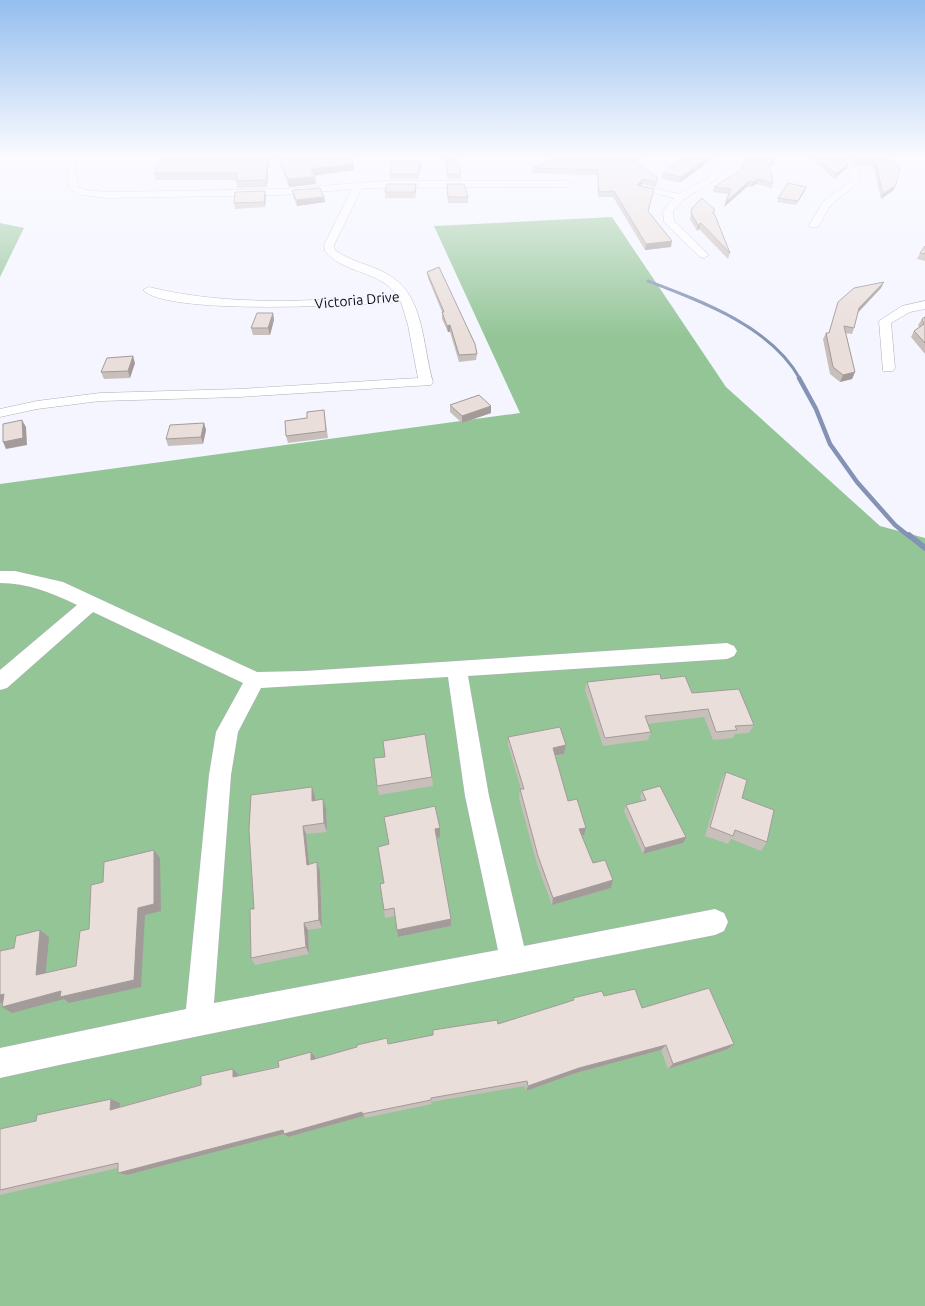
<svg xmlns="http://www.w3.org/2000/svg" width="925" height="1306" font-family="Ubuntu,sans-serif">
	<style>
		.forest { fill: #93c596 }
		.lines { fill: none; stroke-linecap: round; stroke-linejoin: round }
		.stream-far2 { stroke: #8493b4; stroke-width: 3 }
		.stream-far1 { stroke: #8493b4; stroke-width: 4.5 }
		.stream { stroke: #8493b4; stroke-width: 5.5 }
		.minor-casing { stroke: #afb0b9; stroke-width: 1 }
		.minor { fill: #fff; fill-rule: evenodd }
		.wall { fill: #c8bfbb }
		.shaded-wall { fill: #a39b99 }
		.building { fill: #e9deda; stroke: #a39b99 }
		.labels { text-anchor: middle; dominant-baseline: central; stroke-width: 4; stroke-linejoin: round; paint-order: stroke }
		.far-street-label { font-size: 14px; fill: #0c0d10; stroke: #f4f5ff }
	</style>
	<rect width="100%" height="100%" fill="#f4f5ff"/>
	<!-- forest -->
	<g class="forest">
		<polygon points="612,217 726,387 880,526 925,538 925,1306 0,1306 0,484 520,413 434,226"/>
		<polygon points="0,223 24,228 0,277"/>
	</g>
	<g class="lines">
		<!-- stream-far2 -->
		<path class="stream-far2" d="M648,281c53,20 124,46 152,98"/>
		<!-- stream-far1 -->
		<polyline class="stream-far1" points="799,378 816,409 830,444 857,482 895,525 910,537"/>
		<!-- stream -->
		<polyline class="stream" points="909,535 925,548"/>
		<!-- minor casing -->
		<g class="minor-casing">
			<g id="minor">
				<path d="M69,155h8l-2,10 3,22 8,3 22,2 174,-3 100,-8h185l5,3 -5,3 -205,1 -28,57 1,5c16,12 35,14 52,24 38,20 35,71 46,108l-2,3 -192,12 -139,4 -63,8 -37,8v-8l37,-8 63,-8 139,-4 179,-11 -10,-53 -7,-23c-41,3 -234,14 -258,-12l6,-3c81,20 166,14 248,8 -18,-25 -54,-21 -72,-44l-1,-6 28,-56 -70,6 -174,3 -27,-3 -12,-7 -2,-23z"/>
				<path d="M720,155h8c3,22 -26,32 -41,42 -5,4 -10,10 -14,14l1,10 35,34 -5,3 -4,-1 -36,-35 -1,-11 11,-13 -36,-9 5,-3 36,8c15,-9 43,-19 41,-39z"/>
				<polygon points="835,155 844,155 859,170 859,182 830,206 818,227 810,227 809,225 823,202 850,181 851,172"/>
				<polygon points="925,301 925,309 910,312 891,323 895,368 893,371 883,371 879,321 902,306"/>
				<path d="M0,571h15l48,11 194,90 48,-1 422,-28 7,3 3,5 -3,5 -7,3 -259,17 21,120 35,150 191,-37 9,4 4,9 -4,9 -9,4c-239,47 -478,91 -715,143v-30l186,-39 23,-234 7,-43 27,-49 -150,-71 -86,76 -7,2v-20l77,-65c-25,-12 -49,-22 -77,-22zM448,677l17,119 33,154 -284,53 17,-228 7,-43 23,-44z"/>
			</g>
		</g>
		<!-- minor -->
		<use href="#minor" class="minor"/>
	</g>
	<!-- wall -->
	<g class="wall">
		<polygon points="269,155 267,187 237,188 236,180 156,180 154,173"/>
		<polygon points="276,155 353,155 354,170 314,175 316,184 289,187"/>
		<polygon points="446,155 461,174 461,179 447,179"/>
		<polygon points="645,155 634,161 658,178 656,187 642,184 641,186 653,195 648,212 671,247 645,250 613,197 598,197 597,175 532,173 533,168"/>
		<polygon points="688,155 680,183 662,179 663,173"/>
		<polygon points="801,155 839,155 846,169 834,179 808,156 802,156"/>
		<polygon points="847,155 885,155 885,157 894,190 881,199 873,165 857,165"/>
		<polygon points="420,161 421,166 418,179 390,179 390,174"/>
		<polygon points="774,163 770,167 773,183 772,188 756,184 751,187 748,186 724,207 728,194 713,192 714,187 741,170"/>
		<polygon points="447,184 468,197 468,203 448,203"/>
		<polygon points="292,190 324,197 325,202 297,206 293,196"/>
		<polygon points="416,190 415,198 385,198 385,192"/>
		<polygon points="265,191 266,197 265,207 235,209 234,203"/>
		<polygon points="805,191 796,205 777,202 778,198"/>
		<polygon points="692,208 715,210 714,213 730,253 728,259 699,229 697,231 690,219"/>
		<polygon points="925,246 925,261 917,259 920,253"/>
		<polygon points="427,272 477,354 476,360 459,362 450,332 448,332 442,319 442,312 428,278"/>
		<polygon points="881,288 858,313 854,328 852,334 845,333 855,372 852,379 840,382 830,374 823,339 826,333 829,333 838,302"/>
		<polygon points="273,313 274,320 270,335 253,335 251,328"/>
		<polygon points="925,317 925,354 911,337 914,331 919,327 918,325 922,319"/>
		<polygon points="135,363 130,378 104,379 101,372"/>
		<polygon points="450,405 491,413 462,423 450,412"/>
		<polygon points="324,410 328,438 288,443 286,436 307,418"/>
		<polygon points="204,423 206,430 203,444 168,446 166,439"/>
		<polygon points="661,679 692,693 754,725 749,733 735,734 733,738 713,740 704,717 648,724 651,732 648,740 603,746 585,690 587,682"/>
		<polygon points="508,737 566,745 564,754 555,756 568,801 584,835 582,836 593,863 611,888 552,905 537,864 519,798 520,789 521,789 508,745"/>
		<polygon points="385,757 432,777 433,786 379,795 377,786"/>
		<polygon points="726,772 742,798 767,842 761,851 731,839 728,844 705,836 721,781"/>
		<polygon points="312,787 315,796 315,800 326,808 327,832 306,834 309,864 317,862 320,871 322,928 308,930 309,954 255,965 251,958"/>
		<polygon points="642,791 683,843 643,854 624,811 626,805 642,801 640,797"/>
		<polygon points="440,837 437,838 451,926 398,937 395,916 385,918 384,910 384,883 378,847"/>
		<polygon points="604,996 642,1008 734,1044 728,1049 668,1069 661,1050 576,1073 526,1091 525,1086 431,1102 432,1104 365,1118 364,1116 288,1137 284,1134 127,1175 118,1173 118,1168 0,1195 0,1129 36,1121 111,1099 120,1103 119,1107 238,1074 238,1076 315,1057 315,1059 387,1038 389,1044 498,1024 572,1001 573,998"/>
	</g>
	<!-- shaded-wall -->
	<g class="shaded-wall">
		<polygon points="268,155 269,155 267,187 266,180"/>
		<polygon points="353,155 354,170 312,176 311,169"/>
		<polygon points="636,155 645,155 629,164 630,158"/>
		<polygon points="712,155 718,155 680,183 681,177"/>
		<polygon points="776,158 774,163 768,169 769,164"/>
		<polygon points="420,161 421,166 418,179 418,174"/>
		<polygon points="848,164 846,169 834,179 836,174"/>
		<polygon points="315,177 316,184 289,187 288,179"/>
		<polygon points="643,179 642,184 636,190 637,185"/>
		<polygon points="758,179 756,184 751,187 753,182"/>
		<polygon points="749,181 748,186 724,207 726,202"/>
		<polygon points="416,184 416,190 415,198 415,192"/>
		<polygon points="896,185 894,190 881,199 883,194"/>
		<polygon points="806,187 805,191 796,205 798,201"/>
		<polygon points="265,191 266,197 265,207 264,202"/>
		<polygon points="324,197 325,202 297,206 296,200"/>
		<polygon points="701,223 699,229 697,231 698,225"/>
		<polygon points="672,241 671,247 645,250 646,244"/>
		<polygon points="884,282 881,288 856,314 859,308"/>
		<polygon points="273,313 274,320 270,335 268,328"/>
		<polygon points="450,325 450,332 448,332 447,326"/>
		<polygon points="133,356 135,363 130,378 128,371"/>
		<polygon points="855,372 852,379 840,382 843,375"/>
		<polygon points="491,406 491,413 462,423 462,416"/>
		<polygon points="22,420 26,427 27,445 6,449 3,442"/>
		<polygon points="204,423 206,430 203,444 201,437"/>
		<polygon points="566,745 564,754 551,756 553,748"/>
		<polygon points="312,787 315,796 315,810 312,801"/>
		<polygon points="323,799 326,808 327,832 324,823"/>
		<polygon points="303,826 306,834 310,873 307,865"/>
		<polygon points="440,828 440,837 436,838 435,829"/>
		<polygon points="586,828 584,835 577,837 579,829"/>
		<polygon points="686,837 683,843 643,854 645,848"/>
		<polygon points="154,850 160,858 161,911 145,915 141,987 69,1003 64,999 12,1013 2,1007 61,991 138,908"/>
		<polygon points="317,862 320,871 322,928 319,920"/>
		<polygon points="613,880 611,888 552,905 553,898"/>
		<polygon points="451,919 451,926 398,937 397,930"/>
		<polygon points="304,923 308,930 309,954 306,947"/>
		<polygon points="40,930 49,937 45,981 36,975"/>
		<polygon points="4,994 14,1000 0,1003 0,995"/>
		<polygon points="734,1044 728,1049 668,1069 673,1064"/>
		<polygon points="666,1045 661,1050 576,1073 526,1091 528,1086 579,1068"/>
		<polygon points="311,1052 315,1057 315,1065 311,1060"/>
		<polygon points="233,1069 238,1074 238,1082 233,1077"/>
		<polygon points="111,1099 120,1103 119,1114 110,1110"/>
		<polygon points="362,1112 364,1116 288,1137 284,1134 127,1175 118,1173 283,1130"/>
	</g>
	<!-- building -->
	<g class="building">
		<polygon points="163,155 268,155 266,180 236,181 237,173 154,173"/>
		<polygon points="278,155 352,155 353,164 311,169 315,177 288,179"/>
		<polygon points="447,155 455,155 461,174 447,174"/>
		<polygon points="561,155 636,155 630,158 658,178 656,182 643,179 637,185 654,189 648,211 672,241 646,244 614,191 599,192 598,170 533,168"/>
		<polygon points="688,155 712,155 681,177 663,173"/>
		<polygon points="749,155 774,155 776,158 769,164 773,183 758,179 753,182 749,181 726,202 731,189 714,187 741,170"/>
		<polygon points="814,155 839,155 848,164 836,174"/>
		<polygon points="854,155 883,155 900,167 896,185 883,194 875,160 859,160"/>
		<polygon points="393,161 420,161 418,174 390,174"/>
		<polygon points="788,183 806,187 798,201 778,198"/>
		<polygon points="387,184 416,184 415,192 385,192"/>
		<polygon points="447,184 464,184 468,197 448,197"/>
		<polygon points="320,188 324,197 296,200 292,190"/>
		<polygon points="265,191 264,202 234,203 235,192"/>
		<polygon points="702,198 715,210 712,213 714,213 730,253 701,223 698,225 691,213 692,208"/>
		<polygon points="925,246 925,254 920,253"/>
		<polygon points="439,267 475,344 477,354 459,355 450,325 447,326 442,312 444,312 427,272"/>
		<polygon points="884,282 859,308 854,328 844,326 855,372 843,375 833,367 826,333 829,333 838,302 854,288"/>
		<polygon points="257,313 273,313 268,328 251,328"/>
		<polygon points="925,317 925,343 914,331 924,324 922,319"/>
		<polygon points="133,356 128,371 101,372 107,358"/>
		<polygon points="479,395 491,406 462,416 450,405"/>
		<polygon points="324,410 326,431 286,436 285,421 307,418 307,412"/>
		<polygon points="22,420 23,438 3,442 3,424"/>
		<polygon points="204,423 201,437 166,439 170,425"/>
		<polygon points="660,674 661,679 685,676 692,693 739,689 754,725 735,726 737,730 716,732 708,709 645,716 651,732 605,738 587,682"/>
		<polygon points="560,727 566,745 553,748 568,801 577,799 586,828 579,829 593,863 605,860 613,880 553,898 538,856 520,789 524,789 508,737"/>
		<polygon points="425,734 432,777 377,786 374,758 385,757 383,741"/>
		<polygon points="726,772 747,780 742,798 774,810 767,842 735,830 733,836 710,827"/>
		<polygon points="660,786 686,837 645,848 626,805 646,800 642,791"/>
		<polygon points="312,787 312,801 323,799 324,823 303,826 307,865 317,862 319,920 304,923 306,947 251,958 250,909 254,909 249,830 251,795"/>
		<polygon points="435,806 440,828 435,829 451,919 397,930 394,908 384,910 380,884 384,883 378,847 389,844 384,817"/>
		<polygon points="154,850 154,904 138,908 134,980 60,997 61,991 2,1007 4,994 0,995 0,951 14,948 16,936 40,930 36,975 76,966 80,931 89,929 91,885 103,882 104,862"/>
		<polygon points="709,988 734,1044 673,1064 666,1045 579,1068 528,1086 527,1081 431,1098 431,1100 362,1114 362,1112 284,1134 283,1130 118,1173 118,1163 0,1190 0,1129 36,1121 37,1115 111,1099 110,1110 201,1085 201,1076 233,1069 233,1077 279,1067 278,1061 311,1052 311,1060 357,1047 357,1045 387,1038 388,1044 433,1035 433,1030 497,1020 498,1024 574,1000 573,998 602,991 604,996 635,989 642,1008"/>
	</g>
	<!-- sky -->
	<linearGradient id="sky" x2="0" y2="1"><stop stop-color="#94beef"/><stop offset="0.46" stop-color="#fafaff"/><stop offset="1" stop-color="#fafaff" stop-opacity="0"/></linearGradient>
	<rect width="925" height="338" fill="url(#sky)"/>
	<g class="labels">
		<!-- far-street labels -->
		<g class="far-street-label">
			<text transform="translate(357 300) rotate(-5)">Victoria Drive</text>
		</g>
	</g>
</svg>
